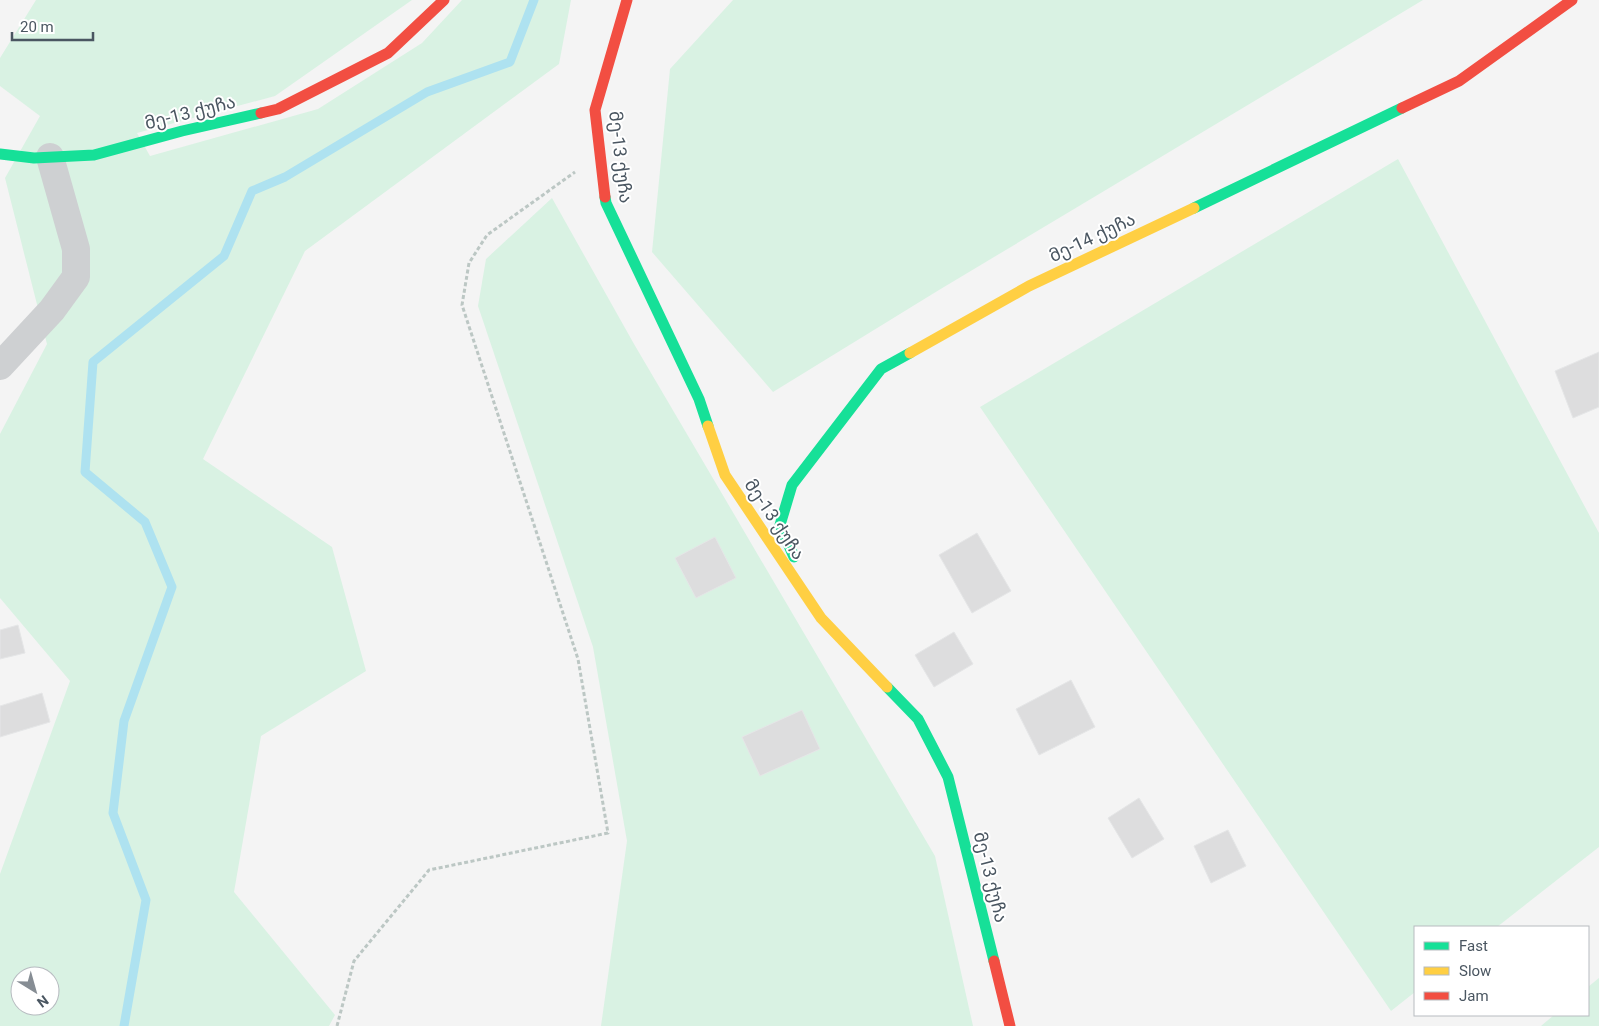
<svg xmlns="http://www.w3.org/2000/svg" width="1599" height="1026" font-family="Roboto,'Noto Sans Georgian',sans-serif">
	<style>
		.green { fill: #d9f2e3; fill-rule: evenodd }
		.lines { fill: none; stroke-linecap: round; stroke-linejoin: round }
		.stream { stroke: #aee2f0; stroke-width: 9 }
		.building { fill: #ddddde; stroke: #e5e6e7 }
		.path { stroke: #bcc7c4; stroke-width: 3; stroke-dasharray: 4 2.5; stroke-linecap: butt }
		.street { stroke: #ced0d2; stroke-width: 28 }
		.fast { stroke: #16e098; stroke-width: 11 }
		.slow { stroke: #ffcf43; stroke-width: 11 }
		.jam { stroke: #f24e42; stroke-width: 11 }
		.labels { text-anchor: middle; dominant-baseline: central; stroke-width: 4; stroke-linejoin: round; paint-order: stroke }
		.street-label { font-size: 18px; fill: #4a5661; stroke: #fff }
	</style>
	<rect width="100%" height="100%" fill="#f4f4f4"/>
	<!-- green -->
	<g class="green">
		<path d="M36,0h376l-137,96 -138,37 13,23 168,-47 104,-66 40,-43h109l-12,64 -254,187 -102,208 129,88 34,124 -105,65 -27,156 101,123 -6,11h-329v-152l70,-193 -70,-83v-164l47,-90 -42,-166 35,-62 -40,-30v-28zM20,976h30v30h-30z"/>
		<polygon points="733,0 1423,0 939,290 773,392 652,252 670,69"/>
		<polygon points="1398,159 1599,533 1599,847 1497,927 1415,927 1415,992 1391,1011 980,407"/>
		<polygon points="552,198 634,344 935,856 973,1026 601,1026 627,841 593,647 478,306 486,259"/>
		<polygon points="1599,978 1599,1026 1541,1026 1554,1015 1588,1015 1588,987"/>
	</g>
	<g class="lines">
		<!-- stream -->
		<polyline class="stream" points="124,1026 146,900 113,813 124,721 172,587 145,522 85,472 93,362 224,256 252,191 285,177 427,92 510,62 534,0"/>
	</g>
	<!-- building -->
	<g class="building">
		<polygon points="1599,352 1599,407 1573,418 1555,371"/>
		<polygon points="977,533 1011,591 972,613 939,555"/>
		<polygon points="715,537 736,578 696,598 675,558"/>
		<polygon points="18,625 25,653 0,659 0,630"/>
		<polygon points="954,632 973,664 934,687 915,655"/>
		<polygon points="1071,680 1095,727 1039,755 1016,709"/>
		<polygon points="42,693 50,722 0,737 0,706"/>
		<polygon points="802,710 820,749 760,776 742,737"/>
		<polygon points="1139,798 1164,839 1132,858 1108,818"/>
		<polygon points="1228,830 1246,866 1211,883 1194,846"/>
	</g>
	<g class="lines">
		<!-- path -->
		<polyline class="path" points="337,1026 354,961 429,870 608,833 578,659 462,305 469,263 487,235 575,172"/>
		<!-- street -->
		<polyline class="street" points="0,366 52,310 76,277 76,249 50,157"/>
		<!-- fast -->
		<g class="fast">
			<polyline points="0,154 34,158 94,155 182,131 261,113"/>
			<polyline points="605,197 606,203 699,399 708,426"/>
			<polyline points="1194,208 1402,108"/>
			<polyline points="794,557 780,525 792,485 881,369 910,353"/>
			<polyline points="887,687 918,719 948,777 994,961"/>
		</g>
		<!-- slow -->
		<g class="slow">
			<polyline points="910,353 1029,286 1194,208"/>
			<polyline points="708,426 725,475 821,618 887,687"/>
		</g>
		<!-- jam -->
		<g class="jam">
			<polyline points="1402,108 1459,81 1572,0"/>
			<polyline points="261,113 278,109 388,53 444,0"/>
			<polyline points="605,197 595,110 627,0"/>
			<polyline points="994,961 1010,1026"/>
		</g>
	</g>
	<g class="labels">
		<!-- street labels -->
		<g class="street-label">
			<text transform="translate(190 112) rotate(-14)">მე-13 ქუჩა</text>
			<text transform="translate(621 157) rotate(83)">მე-13 ქუჩა</text>
			<text transform="translate(1092 237) rotate(-25)">მე-14 ქუჩა</text>
			<text transform="translate(775 519) rotate(56)">მე-13 ქუჩა</text>
			<text transform="translate(991 877) rotate(76)">მე-13 ქუჩა</text>
		</g>
	</g>
	<!-- legend -->
	<rect x="1414" y="926" width="175" height="90" fill="#ffffff" stroke="#b7bbc0"/>
	<rect x="1424" y="942" width="25" height="8" fill="#16e098" stroke="#b7bbc0"/>
	<text x="1459" y="951" font-size="15" fill="#4a5661">Fast</text>
	<rect x="1424" y="967" width="25" height="8" fill="#ffcf43" stroke="#b7bbc0"/>
	<text x="1459" y="976" font-size="15" fill="#4a5661">Slow</text>
	<rect x="1424" y="992" width="25" height="8" fill="#f24e42" stroke="#b7bbc0"/>
	<text x="1459" y="1001" font-size="15" fill="#4a5661">Jam</text>
	<!-- north arrow -->
	<g transform="translate(35 991) rotate(143)"><circle r="24" fill="#ffffff" stroke="#b7bbc0"/>
	<path d="M0-4L9 19L0 12L-9 19Z" fill="#868d94"/>
	<text y="-8" font-size="14" font-weight="bold" text-anchor="middle" fill="#4a5661">N</text>
	</g>
	<!-- scale -->
	<path d="M12 32v8h81v-8" fill="none" stroke="#4a5661" stroke-width="2.5"/>
	<text x="20" y="32" font-size="15" fill="#4a5661" stroke="#ffffff" stroke-width="4" paint-order="stroke">20 m</text>
</svg>
